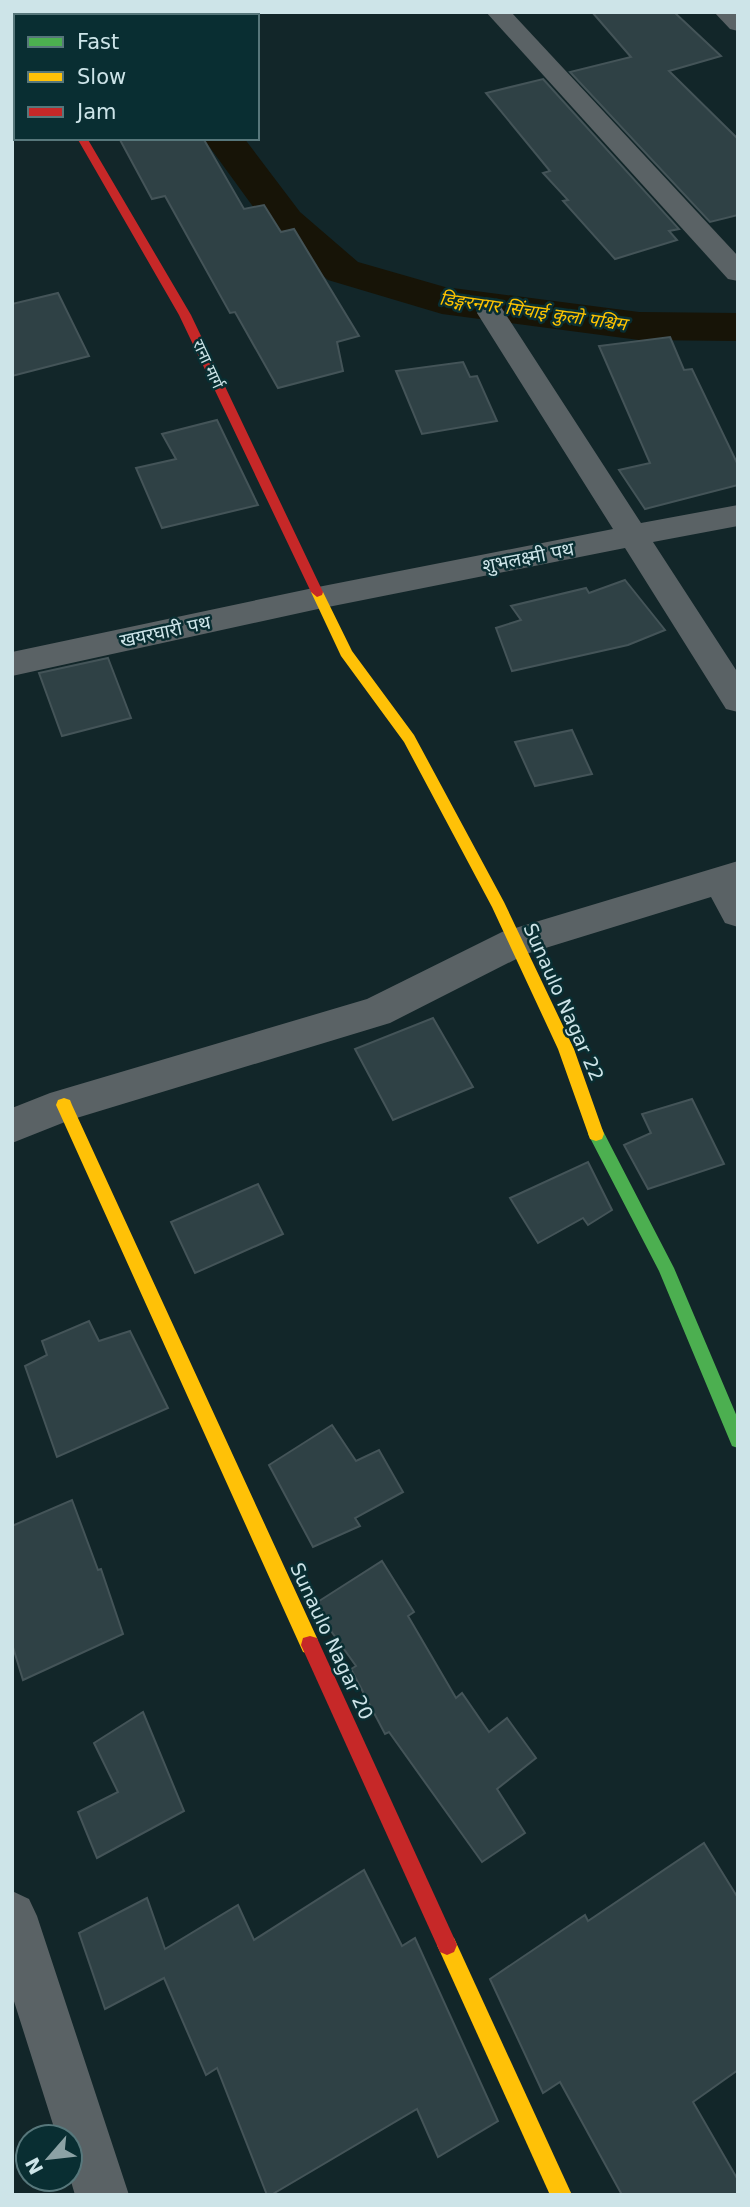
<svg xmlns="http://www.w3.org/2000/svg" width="750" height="2207" font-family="'DejaVu Sans','Noto Sans Devanagari',sans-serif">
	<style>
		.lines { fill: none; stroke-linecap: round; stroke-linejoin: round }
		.canal { fill: #171407; fill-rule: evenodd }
		.building { fill: #2f4145; stroke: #445458; stroke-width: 2 }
		.street { fill: #5a6265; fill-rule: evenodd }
		.fast { fill: #4caf50; fill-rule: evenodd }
		.slow { fill: #ffc107; fill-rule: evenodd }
		.jam { fill: #c62828; fill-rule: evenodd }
		.labels { text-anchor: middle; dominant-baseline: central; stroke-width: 5; stroke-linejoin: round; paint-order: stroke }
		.far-street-label { font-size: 16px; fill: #cde4e8; stroke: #092e32 }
		.far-water-label { font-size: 18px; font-style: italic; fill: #fec300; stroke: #092e32 }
		.street-label { font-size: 19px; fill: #cde4e8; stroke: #092e32 }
	</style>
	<rect width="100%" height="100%" fill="#122629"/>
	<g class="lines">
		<!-- canal -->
		<g class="canal">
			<rect x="12" y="109" width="4" height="24"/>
			<polygon points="203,138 244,138 300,212 358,262 445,287 639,312 738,313 738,341 639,340 442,314 328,280 270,230"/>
		</g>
	</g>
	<!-- building -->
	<g class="building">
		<polygon points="592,12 674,12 721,56 669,71 738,139 738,215 710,222 570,72 631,57"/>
		<polygon points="543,79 679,229 669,231 677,240 615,259 563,201 568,200 543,173 550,171 486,93"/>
		<polygon points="119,138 203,138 244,209 264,205 281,232 294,229 359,336 337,342 343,371 278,388 235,312 230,313 165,196 152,199"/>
		<polygon points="58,293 89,356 12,376 12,304"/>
		<polygon points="670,337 684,370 692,369 738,465 738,485 645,509 619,470 650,463 599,346"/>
		<polygon points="463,362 470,377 477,376 497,421 422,434 396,371"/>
		<polygon points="217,420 258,505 162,528 136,468 176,459 162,434"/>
		<polygon points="625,580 665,630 628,645 512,671 496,628 521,620 511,606 586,588 589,593"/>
		<polygon points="108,658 131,718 62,736 39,673"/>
		<polygon points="572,730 592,774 535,786 515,742"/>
		<polygon points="433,1018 473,1087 393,1120 355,1049"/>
		<polygon points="692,1099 724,1164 648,1189 624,1145 651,1133 642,1114"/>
		<polygon points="588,1162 612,1210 588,1225 583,1218 538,1243 510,1198"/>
		<polygon points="258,1184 283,1234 195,1273 171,1222"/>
		<polygon points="89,1321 99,1341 130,1331 168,1408 57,1457 25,1366 47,1355 42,1341"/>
		<polygon points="332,1425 356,1461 379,1450 403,1492 355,1518 360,1526 313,1547 269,1465"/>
		<polygon points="72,1500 98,1570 101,1569 123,1634 23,1680 12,1644 12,1526"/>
		<polygon points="382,1561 414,1612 408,1616 456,1698 462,1693 489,1732 507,1718 536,1758 497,1789 525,1833 482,1862 389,1732 385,1734 351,1669 356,1666 326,1624 316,1603"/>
		<polygon points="143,1712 184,1811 97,1858 78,1812 118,1792 94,1743"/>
		<polygon points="704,1843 738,1898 738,2070 693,2102 738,2180 738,2195 622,2195 560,2082 543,2093 490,1979 585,1915 588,1921"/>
		<polygon points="364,1870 402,1946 415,1938 498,2121 438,2157 417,2109 271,2195 267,2195 217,2068 206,2075 164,1978 105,2009 79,1933 147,1898 165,1949 238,1905 254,1940"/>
	</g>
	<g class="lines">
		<!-- street -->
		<g class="street">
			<polygon points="12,12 25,12 27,16 16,16 16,24 12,23"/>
			<polygon points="486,12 511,12 738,256 738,281 728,279"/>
			<polygon points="714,12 738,12 738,31 730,29"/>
			<polygon points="491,304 501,307 641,523 738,505 738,526 653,542 738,673 738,712 726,709 625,548 318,609 12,676 12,652 318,587 613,529 477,313 481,307"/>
			<polygon points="738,861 738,927 725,923 711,897 526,954 390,1023 70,1120 12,1143 12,1108 50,1093 367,999 502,932"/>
			<polygon points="12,1891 29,1899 37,1916 129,2195 75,2195 70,2178 70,2137 57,2137 12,1995"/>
		</g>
		<!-- fast -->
		<polygon class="fast" points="596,1127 602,1129 674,1268 738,1419 738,1448 732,1446 659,1271 588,1134 590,1129"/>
		<!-- slow -->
		<g class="slow">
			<polygon points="317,587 323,592 352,651 414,735 504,902 574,1049 604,1134 602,1139 596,1141 590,1139 558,1049 492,907 404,742 341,656 311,592"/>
			<polygon points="64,1098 70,1100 72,1105 317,1638 319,1645 317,1652 310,1654 303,1652 56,1105 58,1100"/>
			<polygon points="447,1935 454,1938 572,2195 550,2195 437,1945 440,1938"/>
		</g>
		<!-- jam -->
		<g class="jam">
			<polygon points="77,138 87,138 191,315 323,592 322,595 317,597 311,592 179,315"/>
			<polygon points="310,1636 317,1638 454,1938 457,1945 454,1952 447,1955 440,1952 301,1645 303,1638"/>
		</g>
	</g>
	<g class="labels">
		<!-- far-street labels -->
		<g class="far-street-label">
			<text transform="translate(208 364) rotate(65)">राना मार्ग</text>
		</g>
		<!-- far-water labels -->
		<g class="far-water-label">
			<text transform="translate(533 311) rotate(8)">डिङ्गरनगर सिंचाई कुलो पश्चिम</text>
		</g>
		<!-- street labels -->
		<g class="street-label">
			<text transform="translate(528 557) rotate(-11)">शुभलक्ष्मी पथ</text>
			<text transform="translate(165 631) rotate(-12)">खयरघारी पथ</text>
			<text transform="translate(564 1002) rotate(66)">Sunaulo Nagar 22</text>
			<text transform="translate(332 1641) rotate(65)">Sunaulo Nagar 20</text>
		</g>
	</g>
	<!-- border -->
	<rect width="750" height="2207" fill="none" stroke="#cde4e8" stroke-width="28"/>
	<!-- legend -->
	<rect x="14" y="14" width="245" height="126" fill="#092e32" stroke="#57777b" stroke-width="2"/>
	<rect x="28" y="37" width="35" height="10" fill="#4caf50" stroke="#57777b" stroke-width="2"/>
	<text x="77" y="49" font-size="21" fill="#cde4e8">Fast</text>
	<rect x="28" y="72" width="35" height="10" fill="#ffc107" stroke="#57777b" stroke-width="2"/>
	<text x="77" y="84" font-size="21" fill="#cde4e8">Slow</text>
	<rect x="28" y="107" width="35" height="10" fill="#c62828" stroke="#57777b" stroke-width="2"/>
	<text x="77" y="119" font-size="21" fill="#cde4e8">Jam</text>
	<!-- north arrow -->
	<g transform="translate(49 2158) rotate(242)"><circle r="33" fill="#092e32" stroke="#57777b" stroke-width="2"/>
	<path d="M0-5L12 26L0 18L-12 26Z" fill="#8ca2a5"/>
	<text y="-10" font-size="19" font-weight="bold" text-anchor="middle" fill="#cde4e8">N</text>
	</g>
</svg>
